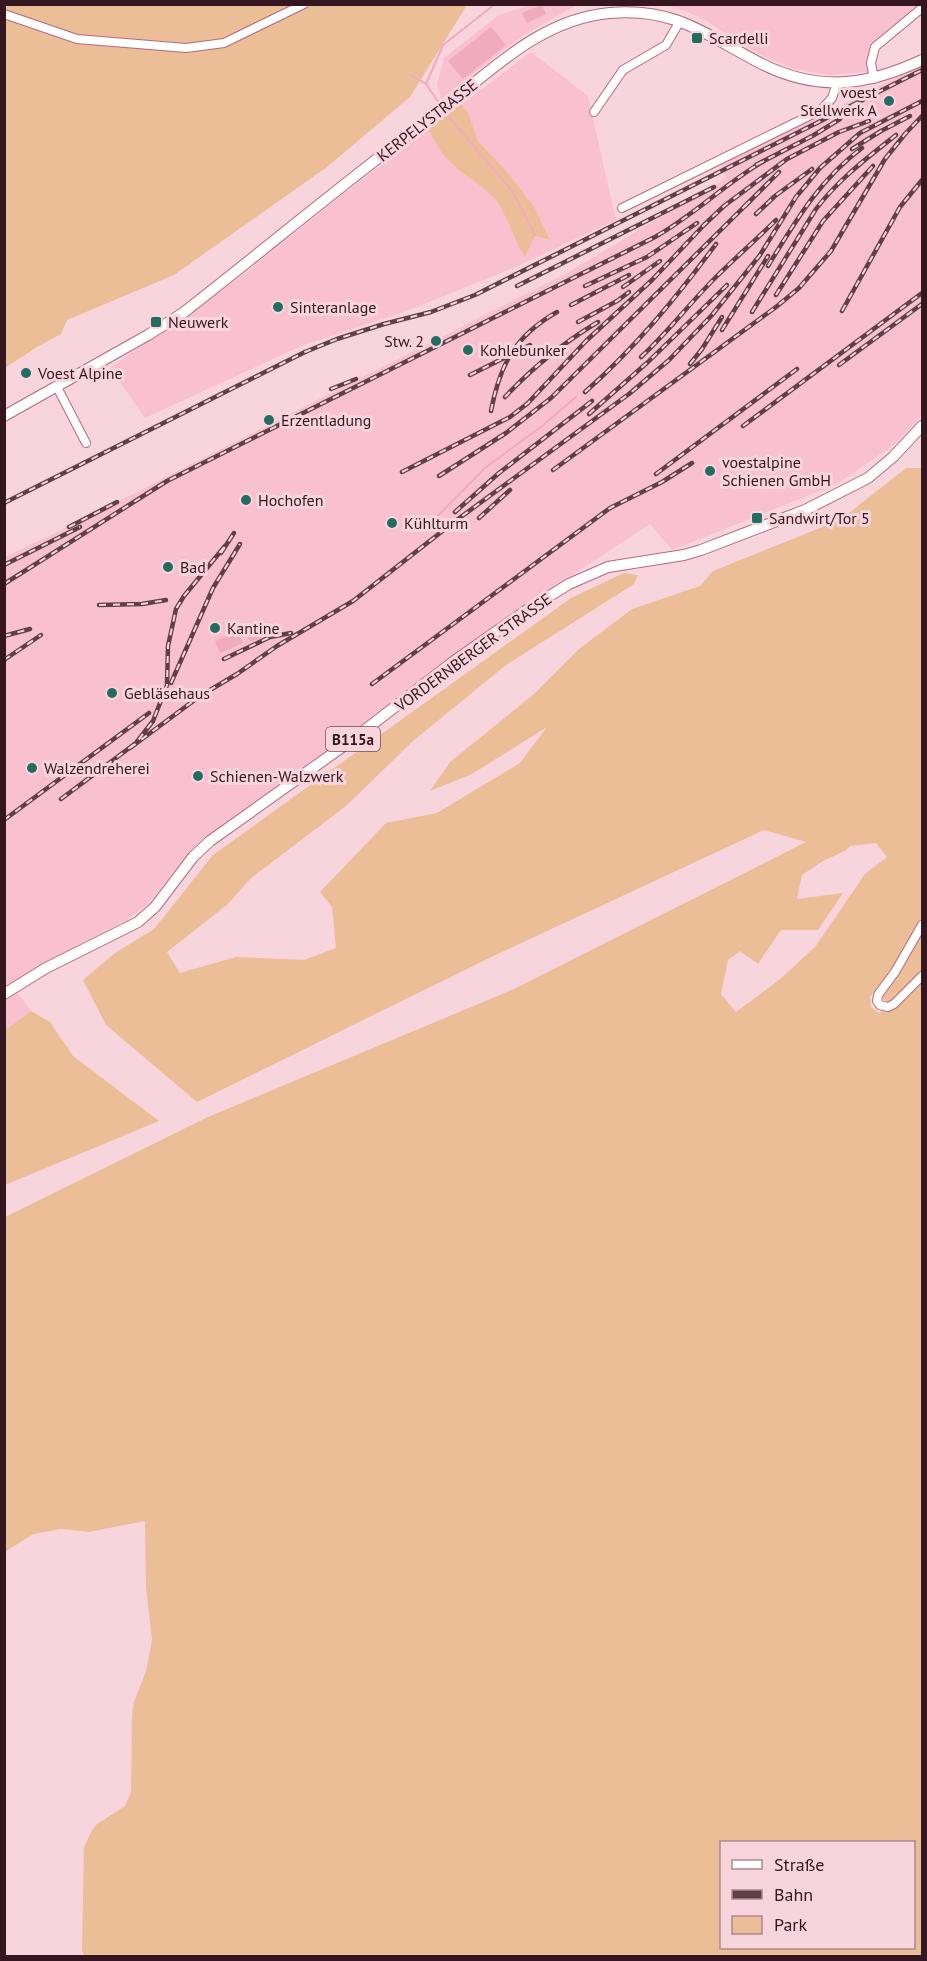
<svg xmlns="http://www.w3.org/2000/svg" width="927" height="1961" font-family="'PT Sans',sans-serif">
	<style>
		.built { fill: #f9c0cf }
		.green { fill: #ebbe97; fill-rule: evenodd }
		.water { fill: #f0abbd }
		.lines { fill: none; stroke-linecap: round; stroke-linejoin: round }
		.stream { stroke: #f0abbd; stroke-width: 2 }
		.minor-casing { stroke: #b5687e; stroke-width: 10 }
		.major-casing { stroke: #b5687e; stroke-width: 12 }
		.minor { stroke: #fff; stroke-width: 8 }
		.major { stroke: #fff; stroke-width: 10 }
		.rail-casing { stroke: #5f3f48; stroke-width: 4.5 }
		.rail { stroke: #f8d5dd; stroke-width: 2; stroke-dasharray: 7; stroke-linecap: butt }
		.poi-dot { fill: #246c61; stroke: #f8d5dd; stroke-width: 2 }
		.labels { text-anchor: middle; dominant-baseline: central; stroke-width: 6; stroke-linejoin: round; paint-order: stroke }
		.shield { fill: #f8d5dd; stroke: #704f59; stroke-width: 1.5 }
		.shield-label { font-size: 15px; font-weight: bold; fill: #351620 }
		.poi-label { font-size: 16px; fill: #351620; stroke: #f8d5dd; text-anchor: start }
		.street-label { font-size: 16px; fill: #351620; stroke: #f8d5dd }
	</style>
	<rect width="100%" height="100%" fill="#f8d5dd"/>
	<!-- built -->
	<g class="built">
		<polygon points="922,4 877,41 869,53 866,63 867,72 829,75 794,69 770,59 743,45 708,22 688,12 665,5"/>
		<polygon points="530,5 585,5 575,6 522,36 441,99 437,84 444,58 499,15"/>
		<polygon points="531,52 588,96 616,220 513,268 409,310 301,346 145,418 110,368 151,339 175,325 245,273 342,195"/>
		<polygon points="922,65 922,415 895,444 837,484 672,550 650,524 486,632 416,683 347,738 197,847 173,872 147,905 128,919 44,963 5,990 5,557 68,527 569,272 726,178 721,165"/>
		<polygon points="16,991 31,1011 5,1030 5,999"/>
	</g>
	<!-- green -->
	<g class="green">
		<polygon points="4,5 467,5 410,97 327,167 174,275 67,320 61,334 37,347 5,368"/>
		<path d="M461,104l7,9 10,28 29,31 27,35 16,33 -15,-4 -10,21c-11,-17 -19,-45 -30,-58 -14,-15 -32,-24 -47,-39 -8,-8 -14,-21 -20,-31z"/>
		<path d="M906,468h16v451l-10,15 -12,24 -30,39 1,10 9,6 2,-4 40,-30v977h-838l-2,-6 2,-103 7,-15 6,-8 28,-18 6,-14 1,-75 2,-15 12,-31 6,-31 -6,-53 -1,-66 -56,11 -28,-3 -28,5 -28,18v-335l203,-100 306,-128 292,-147 -42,-12 -279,130 -288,142 -91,-77 -23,-45 32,-27 39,-24 59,-74 358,-257 53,-25 14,2 -4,9 -128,81 -93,76 -67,65 -95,72 -23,26 -61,48 13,21 56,-16 68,3 32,-12 -4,-41 -12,-15 66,-69 51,-10 83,-50 27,-36 -75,47 -42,17 20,-29 84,-68 45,-45 53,-40 68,-23 13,-15 127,-51zM876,843l11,14 -22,17 -50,73 -36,33 -43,32 -15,-18 7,-34 12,-9 18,13 23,-34h37l25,-37 -46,6 5,-24 21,-14 22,-10 5,-5zM722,1842h192v106h-192z"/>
		<polygon points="922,929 922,973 894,999 888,1002 883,999 882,994"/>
		<polygon points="31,1011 50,1022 73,1056 159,1121 5,1185 5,1030"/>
	</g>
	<!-- water -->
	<g class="water">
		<polygon points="542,5 546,14 527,23 522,13"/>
		<polygon points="491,27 506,45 463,79 448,61"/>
		<polygon points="255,621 262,638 250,642 243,627"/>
		<polygon points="237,631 243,643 220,653 215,641"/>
	</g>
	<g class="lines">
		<!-- stream -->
		<g class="stream">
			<polyline points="411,75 426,84"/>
			<polyline points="441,106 426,84 443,45 495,4"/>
			<polyline points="444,111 513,192 535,235"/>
			<polyline points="426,528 485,468 542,426 576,397"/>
		</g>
		<!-- minor casing -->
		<g class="minor-casing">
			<g id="minor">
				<polyline points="4,14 77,39 186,48 224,43 304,4"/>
				<polyline points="874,79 871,63 875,47 922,8"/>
				<polyline points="594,112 623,70 666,45 680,21"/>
				<polyline points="622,208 821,110 832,98 837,83"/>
				<polyline points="57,387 86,443"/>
				<polyline points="922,925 895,972 878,995 877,1001 880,1005 888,1007 894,1004 922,976"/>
			</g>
		</g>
		<!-- major casing -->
		<g class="major-casing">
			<g id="major">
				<path d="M4,416l144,-81 35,-22c82,-64 162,-131 246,-194 55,-41 108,-100 181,-106 66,-6 97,23 152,51 56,28 105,22 160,-4"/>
				<polyline points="4,994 46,968 138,922 155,907 193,857 210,841 352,740 453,662 527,610 569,584 608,567 684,555 701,550 805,510 868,478 893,457 922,426"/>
			</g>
		</g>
		<!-- minor -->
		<use href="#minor" class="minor"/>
		<!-- major -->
		<use href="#major" class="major"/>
		<!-- rail casing -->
		<g class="rail-casing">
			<g id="rail">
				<polyline points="852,149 881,131 910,116"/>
				<polyline points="756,165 814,135 840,119"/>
				<polyline points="745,206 779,172"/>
				<polyline points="756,214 775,196 812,169"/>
				<path d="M768,266c27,-44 52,-87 94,-118"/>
				<polyline points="517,286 714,187"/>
				<polyline points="585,286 647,257 697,223"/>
				<polyline points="623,287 660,261"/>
				<polyline points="776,295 823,221 873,166"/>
				<polyline points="571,305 629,275"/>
				<polyline points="842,311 900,207 922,180"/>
				<path d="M752,312l64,-103c23,-30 51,-51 80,-74"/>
				<polyline points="578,322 617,301 629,292"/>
				<polyline points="722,330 768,256"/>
				<path d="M641,357c27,-25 48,-53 74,-79 20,-20 41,-38 61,-58"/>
				<polyline points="690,364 702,349 722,317"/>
				<polyline points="839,365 922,304"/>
				<polyline points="470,375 530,345"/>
				<polyline points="331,389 356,379"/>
				<path d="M585,392c50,-44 91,-94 131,-148"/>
				<path d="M505,397c28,-30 58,-54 93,-75"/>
				<path d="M491,411c9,-47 24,-75 66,-99"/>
				<polyline points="589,414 648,362 727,285"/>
				<polyline points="743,426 922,293"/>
				<polyline points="553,470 776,307 799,288 831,251 885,159 905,134 922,116"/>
				<polyline points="402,472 510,417 528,403 586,341 652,280 704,225 724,206 787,159 839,132 869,121"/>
				<polyline points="656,474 797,369"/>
				<polyline points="439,476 506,433 551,398 751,200"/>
				<polyline points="4,503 305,352 337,339 384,324 431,312 475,295 922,70"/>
				<polyline points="455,512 499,473 592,401"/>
				<polyline points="479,518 510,490"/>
				<polyline points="69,527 117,502"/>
				<polyline points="221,553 234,533"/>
				<polyline points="4,565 80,527"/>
				<path d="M4,584l163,-103 488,-244c39,-22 71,-54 109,-76"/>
				<polyline points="99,605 142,604 166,600"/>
				<polyline points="4,636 30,629"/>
				<polyline points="224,659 270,637 291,633"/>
				<polyline points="4,660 41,635"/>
				<polyline points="171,683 213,588 240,544"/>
				<polyline points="372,684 610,508 662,482 692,463"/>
				<polyline points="130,748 200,696 237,674 277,646 353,601 454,522 629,394 669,360 712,315 760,255 796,197 820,168 860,133 922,101"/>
				<polyline points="61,799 136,743 153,721 167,685 168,646 176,609 184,596 225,546"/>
				<polyline points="4,820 149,713"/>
			</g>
		</g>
		<!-- rail -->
		<use href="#rail" class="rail"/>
	</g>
	<!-- markers -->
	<g class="poi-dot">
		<rect x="691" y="32" width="12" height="12" rx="3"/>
		<circle cx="889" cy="101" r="6"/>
		<circle cx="278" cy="307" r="6"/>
		<rect x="150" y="316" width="12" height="12" rx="3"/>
		<circle cx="436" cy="341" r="6"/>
		<circle cx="468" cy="350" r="6"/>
		<circle cx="26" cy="373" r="6"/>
		<circle cx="269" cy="420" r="6"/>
		<circle cx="710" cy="471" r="6"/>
		<circle cx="246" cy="500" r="6"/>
		<rect x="751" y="512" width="12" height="12" rx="3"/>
		<circle cx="392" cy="523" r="6"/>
		<circle cx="168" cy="567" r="6"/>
		<circle cx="215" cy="628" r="6"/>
		<circle cx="112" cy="693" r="6"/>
		<circle cx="32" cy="768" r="6"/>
		<circle cx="198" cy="776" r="6"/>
	</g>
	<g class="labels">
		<!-- shield labels -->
		<rect class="shield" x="326" y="727" width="54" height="24" rx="4.5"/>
		<g class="shield-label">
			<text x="353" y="739">B115a</text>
		</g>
		<!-- poi labels -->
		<g class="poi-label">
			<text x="709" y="38">Scardelli</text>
			<text x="877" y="92" text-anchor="end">voest<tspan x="877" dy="18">Stellwerk A</tspan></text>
			<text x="290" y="307">Sinteranlage</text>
			<text x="168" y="322">Neuwerk</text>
			<text x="424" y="341" text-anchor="end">Stw. 2</text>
			<text x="480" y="350">Kohlebunker</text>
			<text x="38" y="373">Voest Alpine</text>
			<text x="281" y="420">Erzentladung</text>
			<text x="722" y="462">voestalpine<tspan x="722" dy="18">Schienen GmbH</tspan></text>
			<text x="258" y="500">Hochofen</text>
			<text x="769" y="518">Sandwirt/Tor 5</text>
			<text x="404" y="523">Kühlturm</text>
			<text x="180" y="567">Bad</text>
			<text x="227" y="628">Kantine</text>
			<text x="124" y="693">Gebläsehaus</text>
			<text x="44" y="768">Walzendreherei</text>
			<text x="210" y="776">Schienen-Walzwerk</text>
		</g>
		<!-- street labels -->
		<g class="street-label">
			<text transform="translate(427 120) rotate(-38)">KERPELYSTRASSE</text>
			<text transform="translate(473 652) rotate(-36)">VORDERNBERGER STRASSE</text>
		</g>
	</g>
	<!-- border -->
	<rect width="927" height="1961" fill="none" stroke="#351620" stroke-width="12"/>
	<!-- legend -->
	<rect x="720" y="1841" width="195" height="108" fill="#f8d5dd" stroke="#aa8991" stroke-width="1.5"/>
	<rect x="732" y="1860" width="30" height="9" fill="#ffffff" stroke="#aa8991" stroke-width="1.5"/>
	<text x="774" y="1871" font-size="18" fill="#351620">Straße</text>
	<rect x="732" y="1890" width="30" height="9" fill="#5f3f48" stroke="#aa8991" stroke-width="1.5"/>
	<text x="774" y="1901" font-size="18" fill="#351620">Bahn</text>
	<rect x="732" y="1916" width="30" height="18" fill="#ebbe97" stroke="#aa8991" stroke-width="1.5"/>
	<text x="774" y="1931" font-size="18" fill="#351620">Park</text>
</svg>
